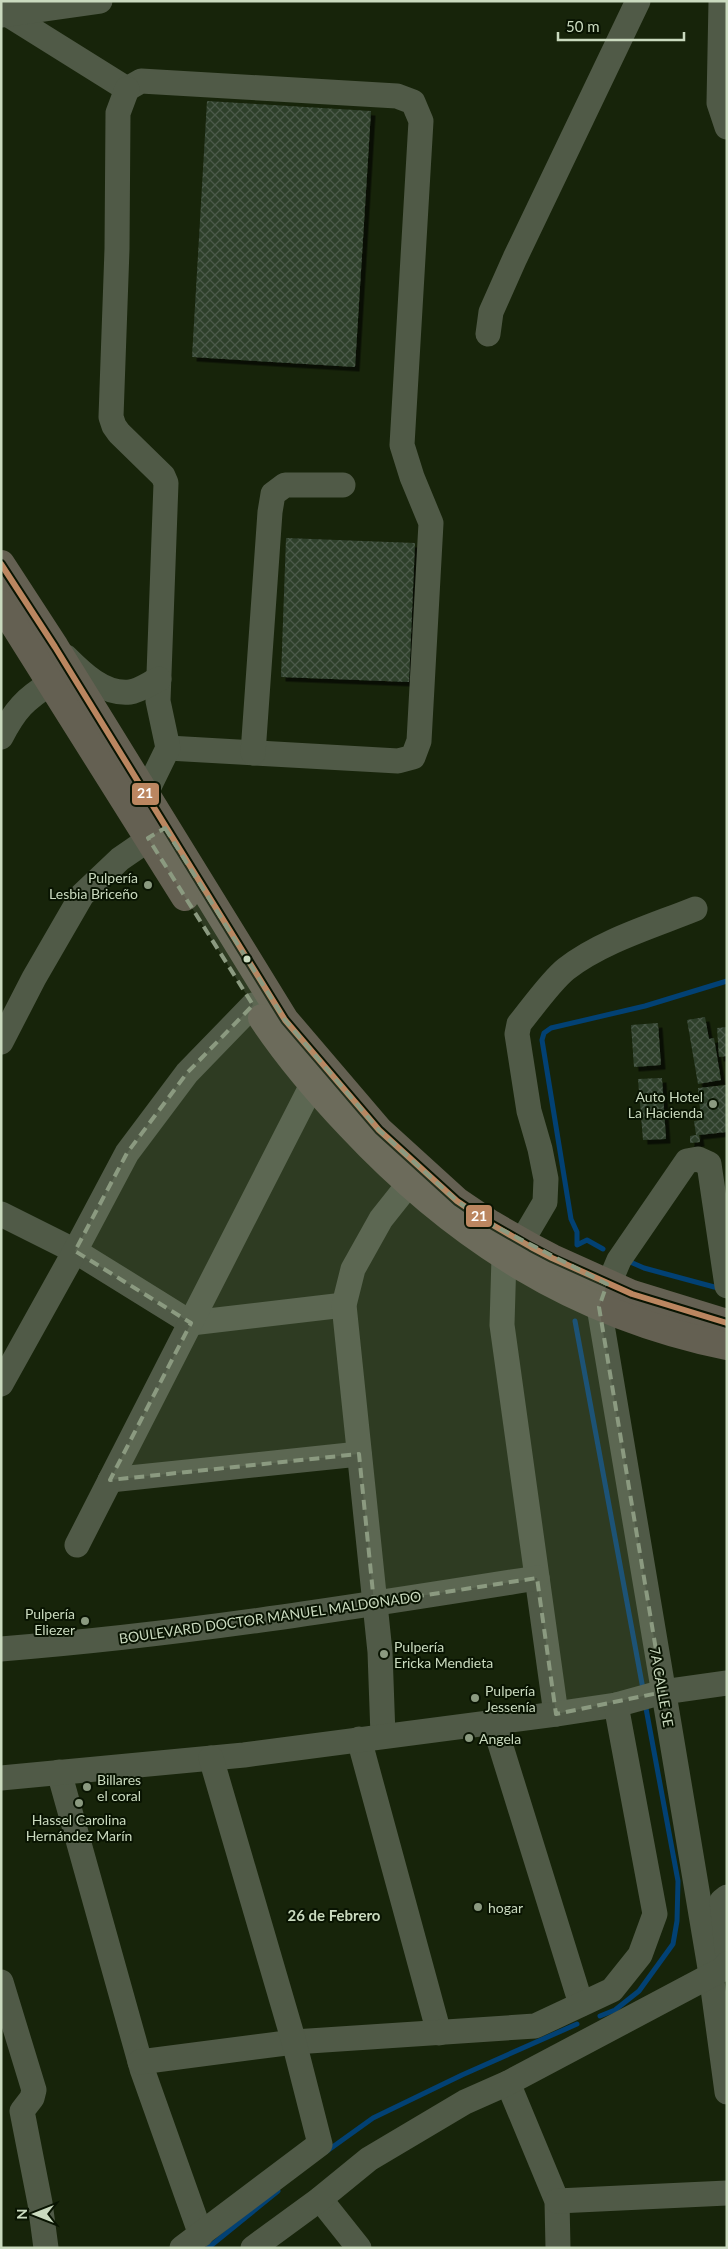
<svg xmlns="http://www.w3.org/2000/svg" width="728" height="2249" font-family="Lato,sans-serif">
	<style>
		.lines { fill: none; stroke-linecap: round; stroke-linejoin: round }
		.stream { stroke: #024174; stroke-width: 5 }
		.building { fill: url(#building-cross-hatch); filter: url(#shadow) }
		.minor { stroke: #505a47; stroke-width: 25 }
		.highway { stroke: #646052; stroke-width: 28 }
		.bus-1-casing { stroke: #091402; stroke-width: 10 }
		.bus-1 { stroke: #bb8660; stroke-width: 6 }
		.marked { fill: #8b9a80; fill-opacity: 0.2; stroke: #8b9a80; stroke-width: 4; stroke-dasharray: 10 6; stroke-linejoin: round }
		.poi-dot { fill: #8b9a80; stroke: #091402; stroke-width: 2 }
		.bus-dot { fill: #cadabf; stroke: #091402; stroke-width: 2 }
		.labels { text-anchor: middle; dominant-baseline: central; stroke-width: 4; stroke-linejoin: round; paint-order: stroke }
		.poi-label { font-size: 14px; fill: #cadabf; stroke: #091402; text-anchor: start }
		.street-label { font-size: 14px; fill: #cadabf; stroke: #091402 }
		.neighbourhood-label { font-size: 15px; font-weight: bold; fill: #cadabf; stroke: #091402 }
		.line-badge { stroke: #091402; stroke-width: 2 }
		.badge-label { font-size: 14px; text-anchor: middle; font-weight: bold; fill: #fff }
	</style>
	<defs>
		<pattern id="building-cross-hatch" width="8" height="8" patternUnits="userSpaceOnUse" patternTransform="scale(1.25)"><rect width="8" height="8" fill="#2e3f2c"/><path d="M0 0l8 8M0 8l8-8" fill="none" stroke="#4b5a49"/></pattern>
		<filter id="shadow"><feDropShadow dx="4.5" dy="4.5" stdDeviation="0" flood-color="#0009"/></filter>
	</defs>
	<rect width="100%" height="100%" fill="#17240a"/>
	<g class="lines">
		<!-- stream -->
		<g class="stream">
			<polyline points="603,1249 587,1240 577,1245 577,1232 571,1219 542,1040 544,1033 551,1028 645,1006 727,981"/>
			<polyline points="628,1261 644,1268 718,1288"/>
			<polyline points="575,1321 643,1689"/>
			<polyline points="600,2016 615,2010 639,1991 673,1944 677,1921 678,1881 645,1703"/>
			<polyline points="327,2151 373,2118 462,2075 577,2024"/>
			<polyline points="208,2248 278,2191"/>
		</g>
	</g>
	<!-- building -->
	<g class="building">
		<polygon points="207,101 371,111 355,367 192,357"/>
		<polygon points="286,538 415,543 409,682 281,677"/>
		<polygon points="705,1017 709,1039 714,1038 721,1080 698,1084 687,1020"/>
		<polygon points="658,1023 661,1065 634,1067 631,1025"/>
		<polygon points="727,1027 727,1056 719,1057 717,1028"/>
		<polygon points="662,1078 666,1139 643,1140 638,1079"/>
		<polygon points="727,1085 727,1132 699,1135 700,1142 690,1143 690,1136 696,1135 694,1121 701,1120 698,1088"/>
	</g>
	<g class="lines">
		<!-- minor -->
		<g class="minor">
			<polyline points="721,1 719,103 727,127"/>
			<polyline points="7,14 127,89 141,81 397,96 413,102 421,121 402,445 412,477 431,523 419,741 413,757 398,761 168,748"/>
			<polyline points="1,15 100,1"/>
			<polyline points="127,89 118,113 117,249 111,417 114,426 119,433 163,476 166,483 158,701 168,748 145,795"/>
			<polyline points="488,334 491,312 515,258 638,1"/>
			<path d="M66,657c16,16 38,38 64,35 9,-1 20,-9 29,-13"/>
			<path d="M1,737c14,-27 24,-38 50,-54"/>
			<polyline points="253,753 270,512 273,494 285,485 343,485"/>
			<polyline points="1,1042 34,978 82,895 120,859 165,828"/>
			<polyline points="1,1214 75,1251 191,1323 344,1305"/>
			<path d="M522,1241l23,-39 1,-23 -6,-30 -11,-38 -12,-77 2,-10c13,-16 32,-43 47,-55 36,-28 87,-43 129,-60"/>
			<polyline points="504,1257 502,1325 556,1714"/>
			<polyline points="727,1286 709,1164 698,1159 687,1161 619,1260 599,1307 711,1974 727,2092"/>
			<polyline points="1,1384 75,1251 127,1153 187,1073 253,1005"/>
			<polyline points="110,1480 359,1454"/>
			<polyline points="77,1545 312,1085"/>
			<path d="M1,1649c180,-14 359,-43 536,-71"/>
			<polyline points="493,1721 581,2004"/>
			<polyline points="383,1736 380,1652 344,1305 353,1269 381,1219 408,1185"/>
			<polyline points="359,1739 439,2033"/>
			<polyline points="59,1772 142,2069 201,2235"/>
			<polyline points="1,1778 244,1755 556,1714 616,1705 663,1692 727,1683"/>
			<polyline points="727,1897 722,1901 727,1950"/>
			<polyline points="1,1982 34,2090 32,2098 22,2111 40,2203 46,2248"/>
			<polyline points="140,2062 294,2042 535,2026 612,1990 640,1955 655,1914 616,1705"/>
			<polyline points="508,2083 557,2201 558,2248"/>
			<polyline points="320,2199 359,2248"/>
			<polyline points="557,2201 727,2193"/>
			<polyline points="182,2248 320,2144 294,2042 211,1758"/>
			<polyline points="253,2248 320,2199 369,2159 465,2102 508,2083 721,1970 727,1964"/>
		</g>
		<!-- highway -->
		<g class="highway">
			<polyline points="1,564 55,647 285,1020 379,1130 457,1201 491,1224 531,1247 552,1258 632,1294 727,1323"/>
			<polyline points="1,604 185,897"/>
			<path d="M262,1018c26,39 56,74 88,108 105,112 225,189 377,220"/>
		</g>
		<!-- bus-1 casing -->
		<g class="bus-1-casing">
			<polyline id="bus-1" points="1,564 55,647 285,1020 379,1130 457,1201 491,1224 531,1247 552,1258 632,1294 727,1323"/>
		</g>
		<!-- bus-1 -->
		<use href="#bus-1" class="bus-1"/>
	</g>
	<!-- marked area -->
	<path class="marked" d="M165,828l120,192 94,110 78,71 34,23 116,60 -8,23 64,385 -107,22 -19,-136 -163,25 -15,-149 -249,26 81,-157 -116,-72 52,-98 60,-80 66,-68 -105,-167z"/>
	<!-- markers -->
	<g class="poi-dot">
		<circle cx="148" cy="885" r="5"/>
		<circle cx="713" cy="1104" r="5"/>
		<circle cx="85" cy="1621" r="5"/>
		<circle cx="384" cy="1654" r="5"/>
		<circle cx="475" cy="1698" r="5"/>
		<circle cx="469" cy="1738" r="5"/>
		<circle cx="87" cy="1787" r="5"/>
		<circle cx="79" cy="1803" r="5"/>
		<circle cx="478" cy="1907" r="5"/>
	</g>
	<circle class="bus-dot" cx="247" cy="959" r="4.5"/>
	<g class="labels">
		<!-- poi labels -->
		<g class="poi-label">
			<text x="138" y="877" text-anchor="end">Pulpería<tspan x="138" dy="16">Lesbia Briceño</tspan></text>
			<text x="703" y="1096" text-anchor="end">Auto Hotel<tspan x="703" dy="16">La Hacienda</tspan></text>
			<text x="75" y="1613" text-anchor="end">Pulpería<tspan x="75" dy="16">Eliezer</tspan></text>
			<text x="394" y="1646">Pulpería<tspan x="394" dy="16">Ericka Mendieta</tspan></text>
			<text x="485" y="1690">Pulpería<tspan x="485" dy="16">Jessenía</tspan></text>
			<text x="479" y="1738">Angela</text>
			<text x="97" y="1779">Billares<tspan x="97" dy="16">el coral</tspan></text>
			<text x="79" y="1819" text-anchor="middle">Hassel Carolina<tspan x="79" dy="16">Hernández Marín</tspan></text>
			<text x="488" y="1907">hogar</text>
		</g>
		<!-- street labels -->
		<g class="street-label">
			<text transform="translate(270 1617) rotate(-8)">BOULEVARD DOCTOR MANUEL MALDONADO</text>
			<text transform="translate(662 1687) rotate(80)">7A CALLE SE</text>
		</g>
		<!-- neighbourhood labels -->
		<g class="neighbourhood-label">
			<text x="334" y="1915">26 de Febrero</text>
		</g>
	</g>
	<g class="line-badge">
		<rect x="131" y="782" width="29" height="24" rx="5" fill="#bb8660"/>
		<rect x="465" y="1204" width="28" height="24" rx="5" fill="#bb8660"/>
	</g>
	<g class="badge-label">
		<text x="145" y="798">21</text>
		<text x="479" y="1221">21</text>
	</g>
	<!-- border -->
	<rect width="728" height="2249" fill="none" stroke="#cadabf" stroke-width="5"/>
	<!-- north arrow -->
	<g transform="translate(35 2214) rotate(270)" stroke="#091402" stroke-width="4" paint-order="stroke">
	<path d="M0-4L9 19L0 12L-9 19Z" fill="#cadabf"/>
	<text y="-8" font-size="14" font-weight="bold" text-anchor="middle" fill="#cadabf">N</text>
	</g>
	<!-- scale -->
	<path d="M558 32v8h126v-8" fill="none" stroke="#cadabf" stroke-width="2.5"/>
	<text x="566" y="32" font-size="15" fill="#cadabf" stroke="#091402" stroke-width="4" paint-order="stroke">50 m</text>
</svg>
